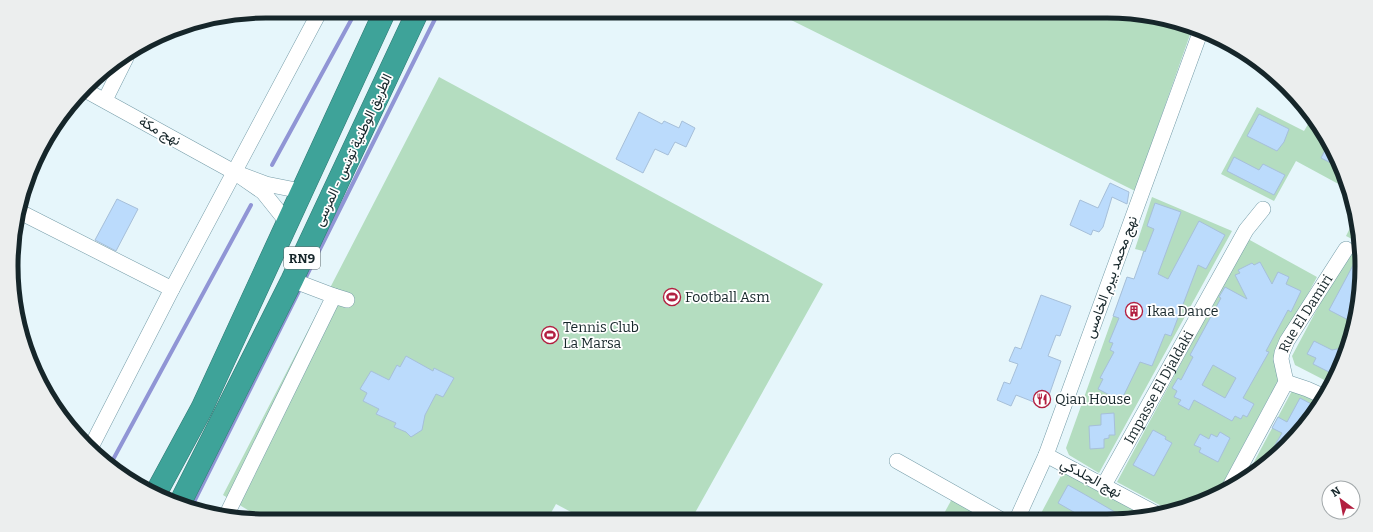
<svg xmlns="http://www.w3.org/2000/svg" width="1373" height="532" font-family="Bitter,Vazirmatn,serif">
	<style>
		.green { fill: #b4ddc0 }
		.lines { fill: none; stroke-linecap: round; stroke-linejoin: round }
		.stream { stroke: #9095d5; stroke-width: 4 }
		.building { fill: #bbdbfc; stroke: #a6bfd9; fill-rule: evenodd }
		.minor-casing { stroke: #759ca8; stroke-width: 16 }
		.highway-casing { stroke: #307772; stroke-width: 23 }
		.minor { stroke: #fff; stroke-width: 15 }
		.highway { stroke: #3ea399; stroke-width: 22 }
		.labels { text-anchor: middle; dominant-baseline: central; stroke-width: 3.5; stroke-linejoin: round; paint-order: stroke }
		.shield { fill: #fff; stroke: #5c676a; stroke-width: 1 }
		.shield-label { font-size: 13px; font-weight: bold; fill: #16262a }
		.street-label { font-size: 14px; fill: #16262a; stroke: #fff }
		.poi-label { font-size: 14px; fill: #16262a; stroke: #fff; text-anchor: start }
		.rim { fill: none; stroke: #16262a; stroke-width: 5 }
	</style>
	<rect width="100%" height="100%" fill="#e6f6fb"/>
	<!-- green -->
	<g class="green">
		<polygon points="773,11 1107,11 1173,20 1192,29 1135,191"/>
		<polygon points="439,77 823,284 691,520 586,520 556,504 547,520 472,520 464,517 462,521 266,521 223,495"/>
		<path d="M1257,107l47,24 6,-10c22,10 27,45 34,66l-48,-26 -22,40 -53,-27z"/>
		<polygon points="1152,197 1232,231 1099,473 1069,455 1066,448 1127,277 1136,280 1143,251 1135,249"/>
		<polygon points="1355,218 1360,233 1353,332 1332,384 1295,365 1292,356 1354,240 1346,236"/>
		<polygon points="1248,239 1317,277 1277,352 1281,375 1216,496 1169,510 1117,482"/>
		<polygon points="1294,387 1321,402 1275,458 1246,477"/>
		<polygon points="1063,472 1147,517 1141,519 1038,519"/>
		<polygon points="953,497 992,519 941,519"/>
	</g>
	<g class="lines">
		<!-- stream -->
		<g class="stream">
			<polyline points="272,165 356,11"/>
			<polyline points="304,281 439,11"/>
			<polyline points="109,467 251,205"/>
			<polyline points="191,508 301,287"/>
		</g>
	</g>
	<!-- building -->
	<g class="building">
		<polygon points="639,112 662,124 664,121 679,128 682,121 695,128 686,147 675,142 668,155 655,149 643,173 616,159"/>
		<polygon points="1259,114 1289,129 1284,142 1277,151 1247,136"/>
		<polygon points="1329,142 1332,150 1337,166 1321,158"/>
		<polygon points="1234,157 1259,170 1263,164 1285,175 1274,195 1227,171"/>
		<polygon points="1110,183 1129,192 1127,204 1112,197 1103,227 1099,232 1093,230 1091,235 1070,225 1080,200 1098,208"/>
		<polygon points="117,199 138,209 116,251 95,240"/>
		<polygon points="1155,203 1181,212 1158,274 1168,279 1199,221 1225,235 1206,269 1198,265 1171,336 1165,334 1152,366 1140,362 1121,401 1098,389 1103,379 1100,378 1114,352 1110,350 1113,343 1109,342 1119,318 1113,316 1127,277 1134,279 1144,251 1145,252 1154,229 1147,226"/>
		<polygon points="1358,256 1357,281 1354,323 1329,310"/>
		<path d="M1260,262l12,22 6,-12 11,5 -3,7 15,7 -10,21 -3,-2 -22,41 3,1 -26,46 11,6 -7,13 -4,-2 -2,4 -6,-3 -3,5 -38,-21 -5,10 -11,-6 3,-4 -7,-3 3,-6 -5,-3 6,-10 3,2 12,-23 -3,-2 31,-57 -2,-1 6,-10 22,12 -12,-24 5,-2 -2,-3 14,-7 2,2zM1213,365l23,13 -11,20 -23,-13z"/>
		<polygon points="1041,295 1071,306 1060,336 1056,335 1048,356 1061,361 1047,401 1044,406 1016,395 1011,406 997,400 1004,382 1010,384 1018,364 1009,361 1015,347 1021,349"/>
		<polygon points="1314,341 1332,350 1347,347 1335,375 1313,364 1316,358 1307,354"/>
		<polygon points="406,356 433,371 434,368 454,378 443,397 436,394 425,415 422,430 411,437 406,432 394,427 396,423 376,414 379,409 363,401 367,393 360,389 371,371 389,380 397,365 400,367"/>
		<polygon points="1300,398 1317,407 1272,460 1268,457 1282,433 1272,428 1278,417 1287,422"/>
		<polygon points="1114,413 1115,435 1109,435 1109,438 1104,439 1104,448 1090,449 1089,426 1101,425 1101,414"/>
		<polygon points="1153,430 1166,437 1165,439 1172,443 1154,476 1133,465"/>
		<polygon points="1220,432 1230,438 1218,462 1199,452 1201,448 1194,445 1200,434 1209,439 1211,434 1217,437"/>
		<polygon points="1068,485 1084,494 1127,519 1094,519 1081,512 1079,515 1058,503"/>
	</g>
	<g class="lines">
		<!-- minor casing -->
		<g class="minor-casing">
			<g id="minor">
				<polyline points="85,90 234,172"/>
				<polyline points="105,100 126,58"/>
				<polyline points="20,212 172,289"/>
				<polyline points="287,222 263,192 234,172 266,184 301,191"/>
				<polyline points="292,280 334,296 347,300"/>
				<polyline points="1286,382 1307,389 1325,397"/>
				<polyline points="91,447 172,289 320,11"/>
				<polyline points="1046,455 1157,514"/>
				<polyline points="897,461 1000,519"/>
				<path id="s1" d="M1104,485l142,-255 17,-21"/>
				<path id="s2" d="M1229,488l57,-106 -5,-23 1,-6 5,-12 59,-92"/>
				<polyline points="226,516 334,296"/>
				<polyline points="1017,519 1046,455 1200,33"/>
			</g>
		</g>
		<!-- highway casing -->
		<g class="highway-casing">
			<g id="highway">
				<polyline points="157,491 202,408 385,11"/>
				<polyline points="180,503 292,280 418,11"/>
			</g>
		</g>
		<!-- minor -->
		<use href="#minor" class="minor"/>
		<!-- highway -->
		<use href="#highway" class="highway"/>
	</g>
	<!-- icons -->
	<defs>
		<g id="stadium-ring" transform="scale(0.9)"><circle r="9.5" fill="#fff" stroke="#b21f40" stroke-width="1.5"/><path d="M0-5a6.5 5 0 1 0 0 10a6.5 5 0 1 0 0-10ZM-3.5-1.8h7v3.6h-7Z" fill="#b21f40"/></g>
		<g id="building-ring" transform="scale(0.9)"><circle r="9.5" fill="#fff" stroke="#b21f40" stroke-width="1.5"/><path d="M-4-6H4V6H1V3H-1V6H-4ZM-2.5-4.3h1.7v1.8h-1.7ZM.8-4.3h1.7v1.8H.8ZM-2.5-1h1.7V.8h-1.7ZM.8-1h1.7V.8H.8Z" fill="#b21f40"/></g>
		<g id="restaurant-ring" transform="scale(0.9)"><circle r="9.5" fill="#fff" stroke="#b21f40" stroke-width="1.5"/><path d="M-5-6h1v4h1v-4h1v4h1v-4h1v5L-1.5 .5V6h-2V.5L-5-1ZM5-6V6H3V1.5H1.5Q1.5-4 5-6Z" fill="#b21f40"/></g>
	</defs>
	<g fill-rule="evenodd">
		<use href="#stadium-ring" x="672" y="297"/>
		<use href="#building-ring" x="1134" y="311"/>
		<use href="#stadium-ring" x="550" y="335"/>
		<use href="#restaurant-ring" x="1042" y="399"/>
	</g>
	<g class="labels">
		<!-- shield labels -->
		<rect class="shield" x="284" y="247" width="36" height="22" rx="3"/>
		<g class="shield-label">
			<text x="302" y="258">RN9</text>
		</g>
		<!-- street labels -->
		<g class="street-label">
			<text transform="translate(160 131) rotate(29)">نهج مكة</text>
			<text transform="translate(353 150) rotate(-65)">الطريق الوطنية تونس - المرسى</text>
			<text transform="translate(1111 277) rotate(-70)">نهج محمد بيرم الخامس</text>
			<text stroke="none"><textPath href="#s2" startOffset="196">Rue El Damiri</textPath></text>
			<text stroke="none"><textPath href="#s1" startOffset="112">Impasse El Djaldaki</textPath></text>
			<text transform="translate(1091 478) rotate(28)">نهج الجلدكي</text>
		</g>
		<!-- poi labels -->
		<g class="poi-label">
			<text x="685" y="297">Football Asm</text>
			<text x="1147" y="311">Ikaa Dance</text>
			<text x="563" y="327">Tennis Club<tspan x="563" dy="16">La Marsa</tspan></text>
			<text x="1055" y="399">Qian House</text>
		</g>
	</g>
	<!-- crop -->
	<path d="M0 0H1373V532H0ZM266 18H1107A248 248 0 0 1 1355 266V266A248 248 0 0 1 1107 514H266A248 248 0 0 1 18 266V266A248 248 0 0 1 266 18Z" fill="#eceeee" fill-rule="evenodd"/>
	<path class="rim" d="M266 18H1107A248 248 0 0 1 1355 266V266A248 248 0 0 1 1107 514H266A248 248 0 0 1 18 266V266A248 248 0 0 1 266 18Z"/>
	<!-- north arrow -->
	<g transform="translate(1341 500) rotate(328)"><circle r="19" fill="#ffffff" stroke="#a2a8aa"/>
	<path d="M0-3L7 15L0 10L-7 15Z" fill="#b21f40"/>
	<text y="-6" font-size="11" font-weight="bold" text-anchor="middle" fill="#16262a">N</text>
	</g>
</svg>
